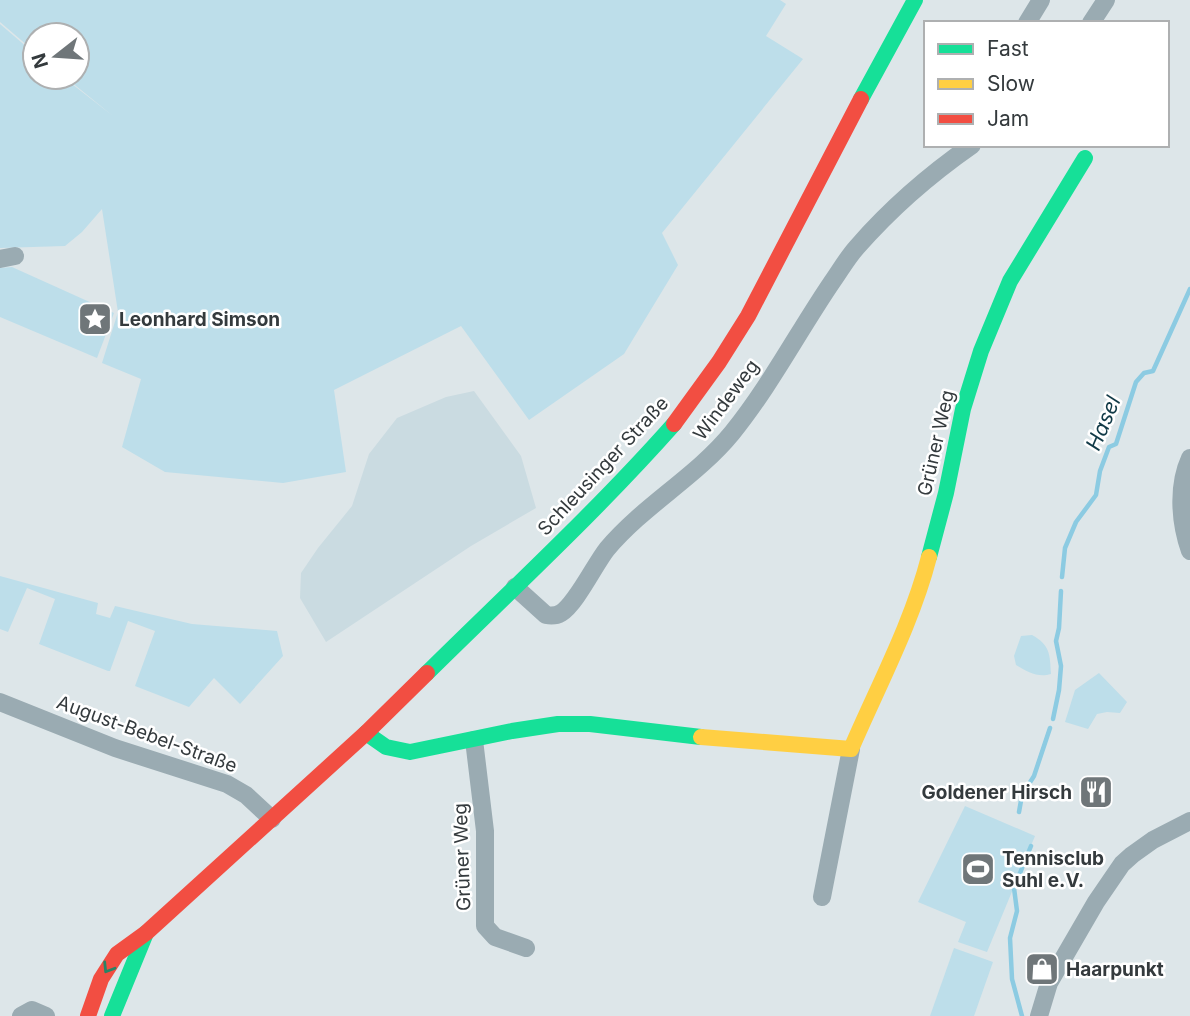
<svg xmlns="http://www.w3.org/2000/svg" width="1190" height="1016" font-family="Inter,sans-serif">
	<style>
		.built { fill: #cadbe1 }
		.green { fill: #bddeea }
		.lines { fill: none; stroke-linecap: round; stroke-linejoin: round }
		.stream { stroke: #8ccbe2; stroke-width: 4.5 }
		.street { stroke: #9aabb2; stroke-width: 18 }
		.fast { stroke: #16e098; stroke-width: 16 }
		.slow { stroke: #ffcf43; stroke-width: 16 }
		.jam { stroke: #f24e42; stroke-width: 16 }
		.oneway { stroke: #268566 }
		.labels { text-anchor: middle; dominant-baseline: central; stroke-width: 5; stroke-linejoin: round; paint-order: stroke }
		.poi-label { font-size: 19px; font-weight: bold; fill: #343a3d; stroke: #fff; text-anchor: start }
		.street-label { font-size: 19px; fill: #343a3d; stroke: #fff }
		.water-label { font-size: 21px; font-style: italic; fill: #113a47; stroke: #fff }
	</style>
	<rect width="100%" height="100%" fill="#dde6e9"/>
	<!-- built -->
	<polygon class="built" points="474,391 521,456 536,508 471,546 326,642 300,598 301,573 318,548 352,506 369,454 397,418 446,397"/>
	<!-- green -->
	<g class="green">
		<polygon points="0,0 780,0 786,4 766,36 803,59 662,233 678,265 624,354 529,420 461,326 334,390 346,472 283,483 165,472 122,447 141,379 102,363 118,312 102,209 82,232 65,246 0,248 0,24 35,54 35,77 63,77 113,116 65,77 77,77 77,35 35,35 35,52 0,22"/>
		<polygon points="12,267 114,313 97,358 0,317 0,268"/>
		<polygon points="0,576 98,603 96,614 110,618 115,606 192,624 277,631 283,656 240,704 214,678 189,707 135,686 155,631 128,621 110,671 108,671 39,644 55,599 27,588 8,632 0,629"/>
		<path d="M1032,635c18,10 18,19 19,39 -13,4 -23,-2 -35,-9l-2,-9 7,-20z"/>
		<polygon points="1099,673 1127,702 1120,713 1107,712 1097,714 1088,729 1065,722 1075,690"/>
		<polygon points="965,806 1035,836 987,952 958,942 966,922 918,902"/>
		<polygon points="954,948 993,962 974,1016 930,1016"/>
	</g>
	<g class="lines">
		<!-- stream -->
		<g class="stream">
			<polyline points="1062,577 1065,548 1076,522 1096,495 1100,471 1109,447 1116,444 1136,382 1144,373 1153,371 1190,289"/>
			<polyline points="1053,719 1059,690 1061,666 1056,641 1059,628 1061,591"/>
			<polyline points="1019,812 1022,795 1034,776 1050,728"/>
			<polyline points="1022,1016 1012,979 1010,938 1017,911 1014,888 1031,846"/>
		</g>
		<!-- street -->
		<g class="street">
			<polyline points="1027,23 1041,0"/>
			<polyline points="1091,23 1106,0"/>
			<polyline points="0,259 15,256"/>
			<path d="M1190,458c-13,28 -10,65 0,93"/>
			<path d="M515,587l31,28c5,1 10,1 15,-2 15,-9 34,-49 46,-64 37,-44 89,-72 125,-116 38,-47 66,-101 100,-151 8,-11 15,-24 25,-35 34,-39 72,-72 115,-102"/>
			<polyline points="0,702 115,748 227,784 246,795 272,819"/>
			<polyline points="474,740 485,831 485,926 495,937 526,948"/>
			<polyline points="822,897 851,749"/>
			<polyline points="21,1016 32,1010 46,1016"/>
			<polyline points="1039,1016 1049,983 1096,902 1122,864 1132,855 1153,840 1190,821"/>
		</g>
		<!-- fast -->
		<g class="fast">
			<polyline points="861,99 915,0"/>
			<polyline points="929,557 946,493 963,409 981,351 1010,281 1085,158"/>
			<path d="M427,673c83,-82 170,-162 247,-249"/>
			<polyline points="366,733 386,747 410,752 512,731 558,724 590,724 701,737"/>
			<polyline points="112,1016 146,933"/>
		</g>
		<!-- slow -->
		<path class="slow" d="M701,737l150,12c27,-63 61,-126 78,-192"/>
		<!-- jam -->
		<g class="jam">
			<polyline points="674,424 719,362 748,316 861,99"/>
			<polyline points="88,1016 101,979 117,954 146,933 366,733 427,673"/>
		</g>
	</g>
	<!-- one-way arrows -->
	<defs><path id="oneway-chevron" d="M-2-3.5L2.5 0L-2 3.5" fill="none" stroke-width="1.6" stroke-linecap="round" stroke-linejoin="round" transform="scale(1.75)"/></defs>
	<use class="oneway" href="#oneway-chevron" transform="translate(108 968) rotate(122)"/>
	<!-- icons -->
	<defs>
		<g id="sight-square" transform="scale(1.75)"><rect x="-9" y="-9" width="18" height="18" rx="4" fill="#6f7679" stroke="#fff"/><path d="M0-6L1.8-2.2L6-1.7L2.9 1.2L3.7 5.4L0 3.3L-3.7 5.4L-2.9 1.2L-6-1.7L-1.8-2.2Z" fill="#fff"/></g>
		<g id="restaurant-square" transform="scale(1.75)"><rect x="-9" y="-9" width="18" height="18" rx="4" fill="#6f7679" stroke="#fff"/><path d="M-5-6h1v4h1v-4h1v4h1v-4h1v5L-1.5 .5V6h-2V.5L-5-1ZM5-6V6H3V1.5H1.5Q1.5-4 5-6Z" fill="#fff"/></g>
		<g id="stadium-square" transform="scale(1.75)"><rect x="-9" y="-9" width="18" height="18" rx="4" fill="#6f7679" stroke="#fff"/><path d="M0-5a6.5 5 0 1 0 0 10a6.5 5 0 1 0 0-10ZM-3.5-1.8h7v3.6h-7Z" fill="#fff"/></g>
		<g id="shop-square" transform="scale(1.75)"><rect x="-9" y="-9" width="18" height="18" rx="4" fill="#6f7679" stroke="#fff"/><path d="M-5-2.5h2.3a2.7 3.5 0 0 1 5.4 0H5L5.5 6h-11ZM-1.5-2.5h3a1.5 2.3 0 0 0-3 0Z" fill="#fff"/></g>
	</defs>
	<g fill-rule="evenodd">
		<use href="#sight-square" x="95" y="319"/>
		<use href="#restaurant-square" x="1096" y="792"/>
		<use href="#stadium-square" x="978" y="869"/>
		<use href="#shop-square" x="1042" y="969"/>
	</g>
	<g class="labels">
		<!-- poi labels -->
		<g class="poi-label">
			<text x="119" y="319">Leonhard Simson</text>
			<text x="1072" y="792" text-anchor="end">Goldener Hirsch</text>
			<text x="1002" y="858">Tennisclub<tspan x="1002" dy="22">Suhl e.V.</tspan></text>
			<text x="1066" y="969">Haarpunkt</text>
		</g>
		<!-- street labels -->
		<g class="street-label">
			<text transform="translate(726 400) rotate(-53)">Windeweg</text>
			<text transform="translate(936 443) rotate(-77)">Grüner Weg</text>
			<text transform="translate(603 466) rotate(-47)">Schleusinger Straße</text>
			<text transform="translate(147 734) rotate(20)">August-Bebel-Straße</text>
			<text transform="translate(462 857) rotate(-92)">Grüner Weg</text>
		</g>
		<!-- water labels -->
		<g class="water-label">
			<text transform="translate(1103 423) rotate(-67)">Hasel</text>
		</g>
	</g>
	<!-- legend -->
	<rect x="924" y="21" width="245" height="126" fill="#ffffff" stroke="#aeb0b1" stroke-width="2"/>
	<rect x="938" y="44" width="35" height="10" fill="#16e098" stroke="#aeb0b1" stroke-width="2"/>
	<text x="987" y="56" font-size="21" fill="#343a3d">Fast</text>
	<rect x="938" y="79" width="35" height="10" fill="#ffcf43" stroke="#aeb0b1" stroke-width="2"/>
	<text x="987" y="91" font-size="21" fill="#343a3d">Slow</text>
	<rect x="938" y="114" width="35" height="10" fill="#f24e42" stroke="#aeb0b1" stroke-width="2"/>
	<text x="987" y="126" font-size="21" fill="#343a3d">Jam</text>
	<!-- north arrow -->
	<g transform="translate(56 56) rotate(253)"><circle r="33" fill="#ffffff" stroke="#aeb0b1" stroke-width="2"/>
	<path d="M0-5L12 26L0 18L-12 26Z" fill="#6f7679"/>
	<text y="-10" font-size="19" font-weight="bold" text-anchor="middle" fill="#343a3d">N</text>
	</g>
</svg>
